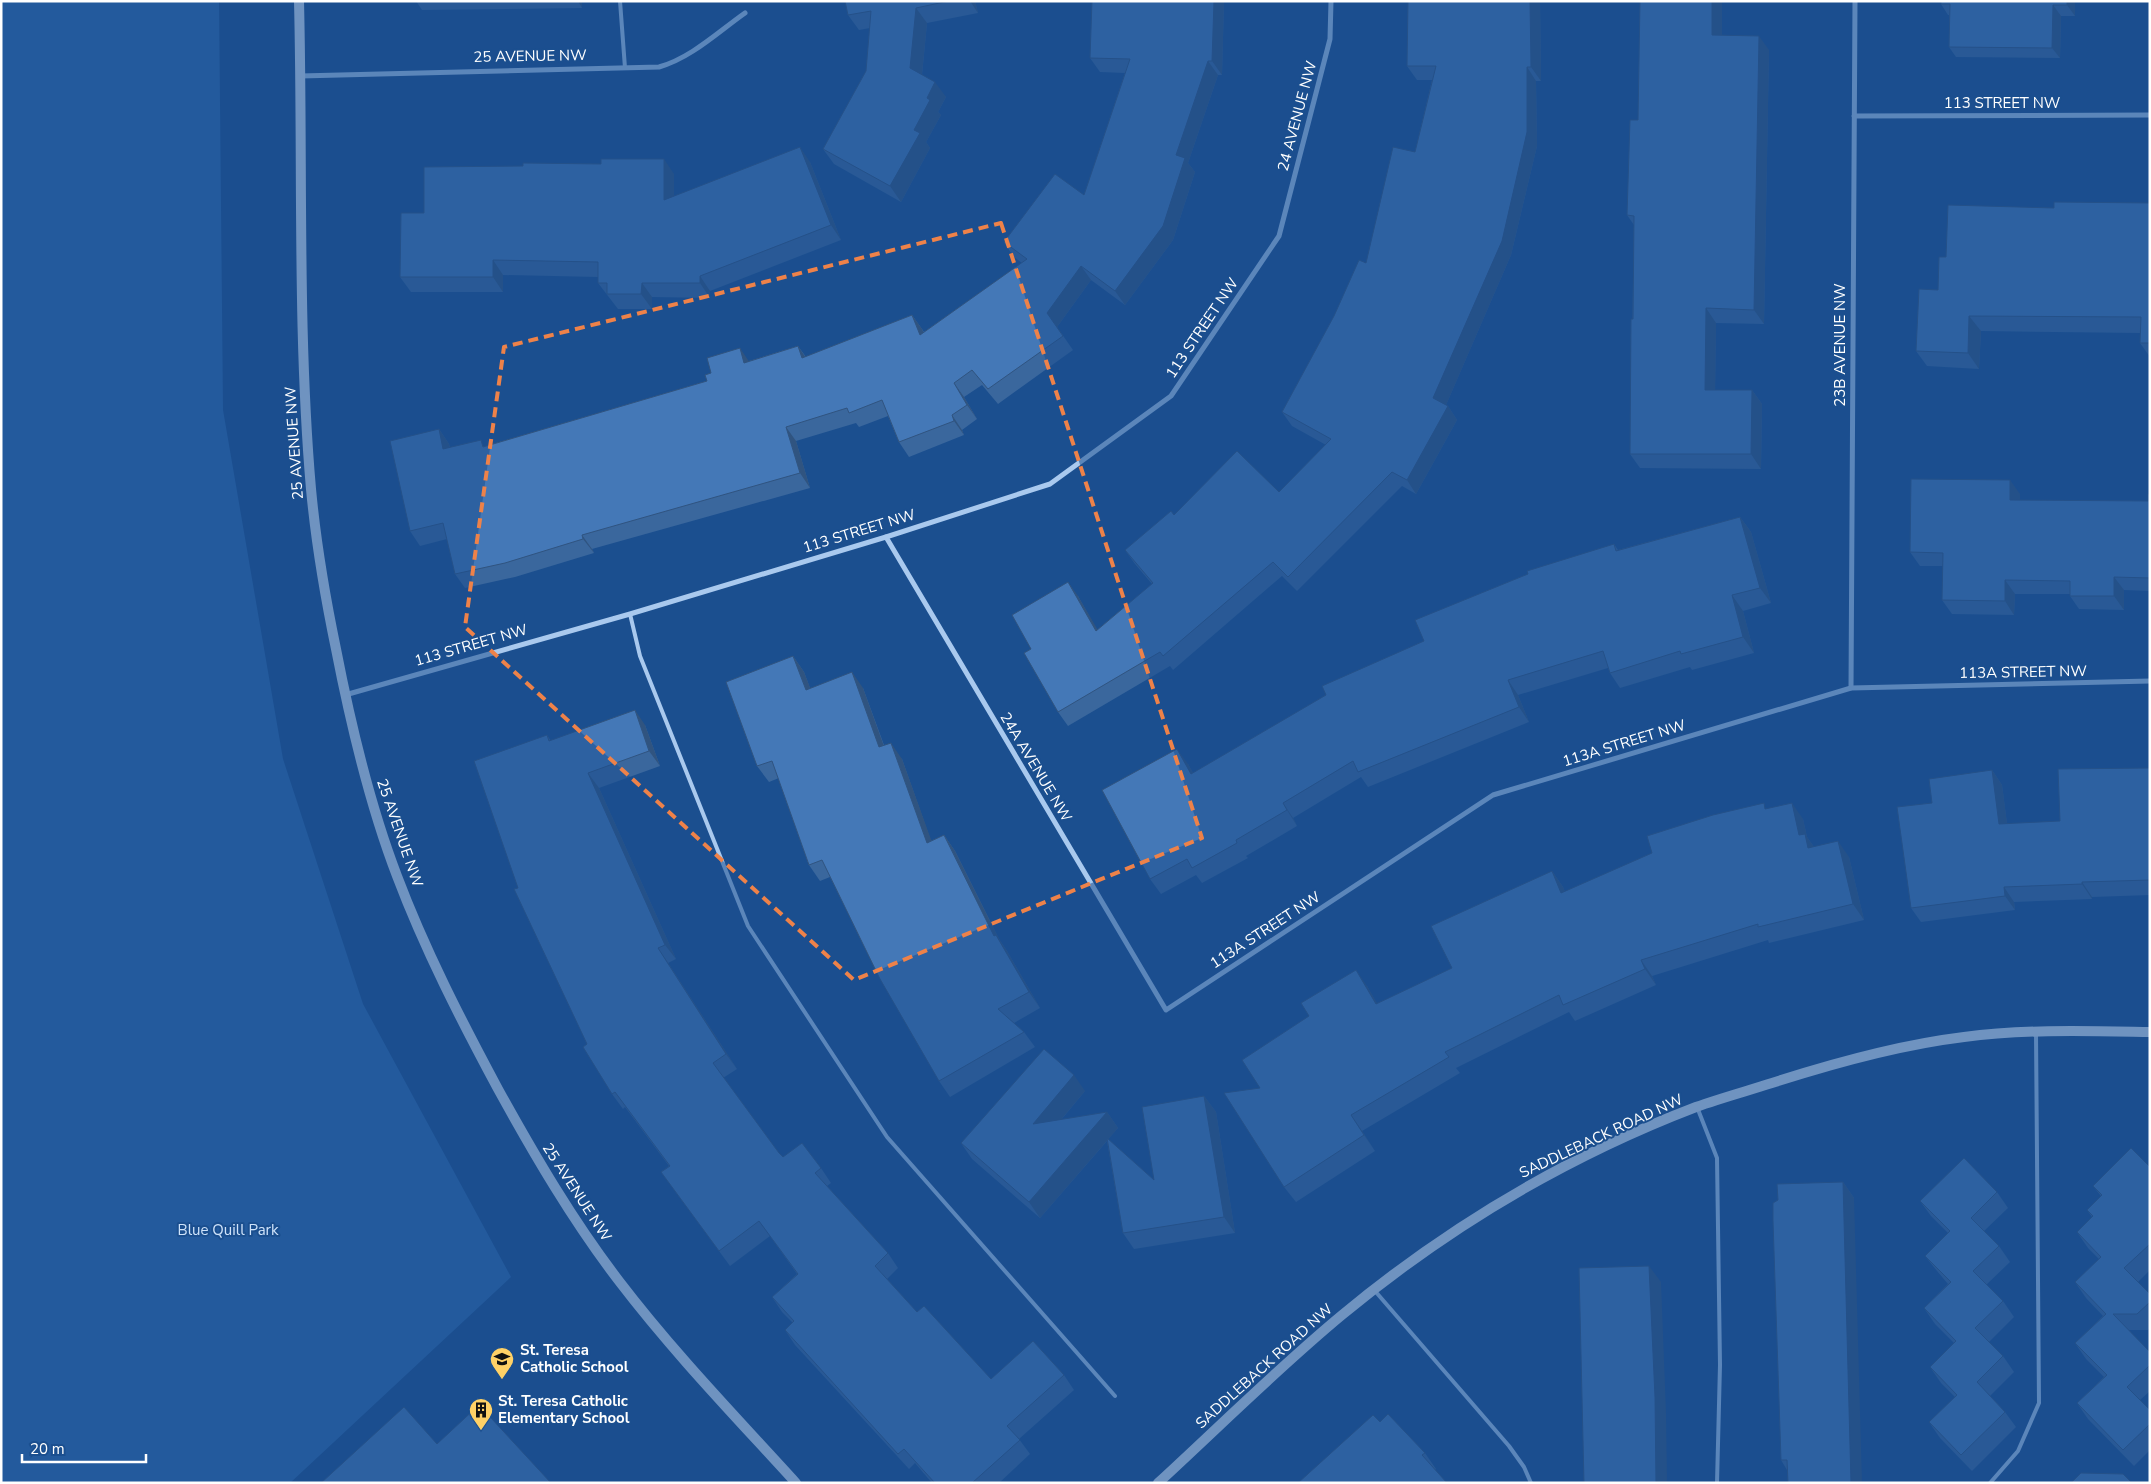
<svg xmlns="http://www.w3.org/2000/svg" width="2151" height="1484" font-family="'Nunito Sans',sans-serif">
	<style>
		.green { fill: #2e69ad }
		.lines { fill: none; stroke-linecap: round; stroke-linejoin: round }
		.lane { stroke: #a9c9ee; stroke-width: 4 }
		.street { stroke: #a9c9ee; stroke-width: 5 }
		.secondary { stroke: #d6e6fa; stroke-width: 10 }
		.wall { fill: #3a679d }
		.shaded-wall { fill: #305480 }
		.building { fill: #4478b7; stroke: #305480 }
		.marked { fill: none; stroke: #ee8249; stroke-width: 4; stroke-dasharray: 10 6; stroke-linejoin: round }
		.labels { text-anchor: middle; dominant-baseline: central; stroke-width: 4; stroke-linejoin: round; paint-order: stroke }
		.street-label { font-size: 15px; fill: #fff; stroke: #1b4f8f }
		.park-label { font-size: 15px; fill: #cfe3fa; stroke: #1b4f8f }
		.poi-label { font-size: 15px; font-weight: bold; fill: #fff; stroke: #1b4f8f; text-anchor: start }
	</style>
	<rect width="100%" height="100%" fill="#1b4f8f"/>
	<!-- green -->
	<polygon class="green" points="1,1 219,1 223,410 283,759 363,1004 511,1277 290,1483 1,1483"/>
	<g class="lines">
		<!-- lane -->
		<g class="lane">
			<polyline points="620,1 625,68"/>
			<polyline points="630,614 640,656 748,926 887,1137 1115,1396"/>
			<polyline points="1697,1107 1717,1158 1720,1365 1717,1483"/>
			<polyline points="1375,1291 1509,1446 1524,1467 1531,1483"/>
			<polyline points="1990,1483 2018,1451 2039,1403 2036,1033"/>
		</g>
		<!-- street -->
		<g class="street">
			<path d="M300,76l359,-9c32,-9 59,-35 86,-54"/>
			<polyline points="1854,116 2150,115"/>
			<polyline points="886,537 1166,1010 1493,795 1851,688 2150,681"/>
			<polyline points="1851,688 1855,1"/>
			<polyline points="345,695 630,614 886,537 1050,484 1171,396 1279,236 1330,39 1331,1"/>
		</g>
		<!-- secondary -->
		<g class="secondary">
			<path d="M299,1c4,162 -2,326 12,488 5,54 14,107 25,160 15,77 33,154 61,227 28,74 64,144 101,213 37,67 75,132 121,192 55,72 117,136 177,202"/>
			<path d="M1158,1483c61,-56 120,-115 184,-168 105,-87 226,-159 354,-208 25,-9 51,-16 76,-24 62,-20 126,-38 192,-46 61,-8 124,-6 186,-5"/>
		</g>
	</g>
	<!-- wall -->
	<g class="wall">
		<polygon points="416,1 582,1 582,8 422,10"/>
		<polygon points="845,1 975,1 978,13 927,23 922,75 946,97 938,112 941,115 926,142 930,148 901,202 834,164 823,149 866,71 870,28 859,30 848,15"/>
		<polygon points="1224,1 1222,75 1218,75 1188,163 1195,172 1173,240 1125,305 1091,280 1057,327 1073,350 998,404 982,385 964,397 977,419 962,430 964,435 909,457 899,442 888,416 859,427 856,423 796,441 810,488 592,549 594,553 515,577 465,588 455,574 447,539 420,546 410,531 439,429 449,444 450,448 486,446 707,381 749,361 798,346 806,357 912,315 922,329 924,332 1022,263 1014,257 1004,242 1084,195 1125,73 1100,72 1090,58"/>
		<polygon points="1408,1 1540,1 1541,81 1536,81 1537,146 1511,255 1446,405 1448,406 1457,420 1416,494 1402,486 1297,591 1282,576 1173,670 1170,666 1068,726 1058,712 1031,649 1078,596 1097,630 1152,584 1135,564 1125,550 1174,515 1279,492 1326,445 1292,426 1282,412 1334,316 1366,263 1415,152 1432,80 1417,80 1407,66"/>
		<polygon points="1640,1 1722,1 1722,35 1769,50 1764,324 1716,323 1715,390 1752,390 1762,404 1761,469 1640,468 1630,454 1634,225 1627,215 1638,120"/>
		<polygon points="2075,1 2075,16 2061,16 2060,58 1956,57 1949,47 1949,15 1948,15 1941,4"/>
		<polygon points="810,162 841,240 710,291 710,298 652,297 652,309 618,309 598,283 598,277 503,275 503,292 411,292 400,277 424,213 674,174 674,196"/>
		<polygon points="2150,203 2150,357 2140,343 2140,333 1981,331 1979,369 1927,366 1916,351 1938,290 1946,257 2054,208"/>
		<polygon points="2020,494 2020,500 2148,501 2150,494 2150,591 2124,590 2124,610 2079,609 2070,596 2070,594 2015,594 2014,615 1952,614 1942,600 1943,566 1920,566 1910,552"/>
		<polygon points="1740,517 1751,532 1771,603 1743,611 1754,653 1692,670 1690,667 1620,688 1610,673 1608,668 1518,695 1529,722 1368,787 1361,777 1293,818 1297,826 1246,856 1248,858 1202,883 1196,875 1161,894 1150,879 1188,764 1193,773 1424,641 1614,544 1618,550"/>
		<polygon points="793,656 804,672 810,688 863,688 884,745 902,759 931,841 944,835 955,851 999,939 1007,951 1040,1008 1014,1023 1024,1032 1035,1047 950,1097 939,1081 830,877 820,881 809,865 779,778 769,782 757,766"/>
		<polygon points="645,725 660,766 599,788 676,959 668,963 737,1069 723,1078 779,1153 783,1157 821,1168 831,1183 827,1186 888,1253 898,1268 887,1279 917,1312 991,1379 1064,1375 1074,1390 1019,1439 1030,1454 999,1483 932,1483 915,1463 909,1469 795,1345 785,1330 793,1323 782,1312 772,1297 797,1274 770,1236 730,1266 661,1172 669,1166 625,1107 623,1109 612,1094 587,1044 518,888 547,735 551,741"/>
		<polygon points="2150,768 2150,895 2092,897 2092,899 2014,902 2015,910 1921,922 1911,908 1932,803 1992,770 2002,785 2007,824 2060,821"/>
		<polygon points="1768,809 1803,819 1807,837 1814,847 1849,857 1864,920 1769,943 1768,940 1652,976 1656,985 1575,1021 1569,1012 1456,1068 1460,1073 1362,1131 1375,1151 1296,1202 1284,1187 1260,1088 1309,1016 1367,986 1377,1004 1452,968 1552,871 1563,887 1565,892"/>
		<polygon points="1085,1091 1061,1120 1107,1112 1118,1128 1108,1139 1154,1180 1204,1096 1216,1112 1235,1233 1134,1249 1123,1233 1107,1141 1040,1218 972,1159 961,1143"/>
		<polygon points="2150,1167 2150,1270 2138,1282 2150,1294 2150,1328 2148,1330 2128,1330 2150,1352 2150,1391 2140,1400 2150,1410 2150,1450 2134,1466 2088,1419 2077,1403 2104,1377 2086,1359 2075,1343 2103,1316 2086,1298 2075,1282 2099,1259 2088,1248 2077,1232 2092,1217 2087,1210 2101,1196 2093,1186"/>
		<polygon points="1843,1182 1854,1198 1787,1470 1781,1460"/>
		<polygon points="1997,1192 2008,1208 1984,1231 1999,1246 2010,1262 1986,1285 2003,1301 2014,1317 1989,1342 2003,1356 2014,1372 1990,1396 2005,1412 2016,1427 1972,1471 1940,1438 1929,1422 1955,1397 1941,1383 1930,1367 1954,1343 1935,1324 1924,1308 1948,1284 1937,1271 1925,1256 1948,1233 1931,1216 1920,1201"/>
		<polygon points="1380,1422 1425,1453 1436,1469 1435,1470"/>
	</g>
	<!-- shaded-wall -->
	<g class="shaded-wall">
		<polygon points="578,1 582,1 582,8"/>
		<polygon points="970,1 975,1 978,13"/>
		<polygon points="1214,1 1224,1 1222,75 1212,61"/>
		<polygon points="1530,1 1540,1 1541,81 1531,67"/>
		<polygon points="1712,1 1722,1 1722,50 1712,35"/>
		<polygon points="2067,1 2075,1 2075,16 2067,5"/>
		<polygon points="2053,5 2061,16 2060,58 2052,48"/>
		<polygon points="916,8 927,23 921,84 910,68"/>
		<polygon points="1759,36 1769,50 1764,324 1754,310"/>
		<polygon points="1208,61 1218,75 1188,163 1195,172 1173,240 1125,305 1115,291 1176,155"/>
		<polygon points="1527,67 1536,81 1537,146 1511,255 1443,412 1433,398"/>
		<polygon points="935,82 946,97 938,112 941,115 926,142 930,148 901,202 890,186 927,98"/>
		<polygon points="800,147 810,162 841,240 831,225"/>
		<polygon points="664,159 674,174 674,215 664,200"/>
		<polygon points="493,260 503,275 503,292 493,277"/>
		<polygon points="1081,266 1091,280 1057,327 1047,313"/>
		<polygon points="700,276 710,291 710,298 700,283"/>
		<polygon points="642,283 652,297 652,309 641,294"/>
		<polygon points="1706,308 1716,323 1715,404 1705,390"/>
		<polygon points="912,315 922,329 930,349 920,335"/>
		<polygon points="1969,316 1981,331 1979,369 1968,353"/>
		<polygon points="798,346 808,361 802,358"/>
		<polygon points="740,348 750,363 744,363"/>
		<polygon points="954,383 964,397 977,419 967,405"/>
		<polygon points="1752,390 1762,404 1761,469 1751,454"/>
		<polygon points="1448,406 1457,420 1416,494 1407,480"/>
		<polygon points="952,415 962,430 964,435 954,421"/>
		<polygon points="786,427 796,441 810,488 800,473"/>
		<polygon points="439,429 449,444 453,464 443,449"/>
		<polygon points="2010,480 2020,494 2020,514 2010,500"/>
		<polygon points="1740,517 1751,532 1771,603 1760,588"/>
		<polygon points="582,535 592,549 594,553 583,539"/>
		<polygon points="2114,577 2124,590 2124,610 2114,596"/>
		<polygon points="2005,580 2015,594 2014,615 2005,601"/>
		<polygon points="1068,582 1078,596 1106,644 1096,631"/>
		<polygon points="1732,595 1743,611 1754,653 1743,637"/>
		<polygon points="793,656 804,672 817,706 806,690"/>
		<polygon points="852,672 863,688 890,763 879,747"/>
		<polygon points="1508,680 1518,695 1529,722 1519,707"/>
		<polygon points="635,710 645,725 660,766 649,751"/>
		<polygon points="891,743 902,759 938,859 927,843"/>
		<polygon points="1177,749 1188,764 1202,789 1191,774"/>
		<polygon points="1992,770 2002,785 2009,839 1999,824"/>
		<polygon points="588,773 599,788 676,959 665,945"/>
		<polygon points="1283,803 1293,818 1297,826 1287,810"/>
		<polygon points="1792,803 1803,819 1807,837 1816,850 1808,848 1799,835"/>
		<polygon points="944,835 955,851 999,939 1007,951 1040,1008 1029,992 994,936"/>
		<polygon points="1838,841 1849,857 1864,920 1853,904"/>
		<polygon points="1552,871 1563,887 1572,909 1561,893"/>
		<polygon points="2082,882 2092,897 2092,899 2082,884"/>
		<polygon points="2004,887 2014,902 2015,910 2005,896"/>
		<polygon points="658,948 668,963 737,1069 726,1054"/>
		<polygon points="1641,960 1652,976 1656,985 1645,969"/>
		<polygon points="1356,970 1367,986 1387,1020 1376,1004"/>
		<polygon points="1074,1075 1085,1091 1044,1140 1033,1124"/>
		<polygon points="1204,1096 1216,1112 1235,1233 1224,1217"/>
		<polygon points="1107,1112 1118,1128 1040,1218 1029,1202"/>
		<polygon points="1351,1115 1362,1131 1375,1151 1364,1135"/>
		<polygon points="1843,1182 1854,1198 1862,1483 1851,1483"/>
		<polygon points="1649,1266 1661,1282 1666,1413 1667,1483 1656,1483"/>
	</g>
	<!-- building -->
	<g class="building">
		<polygon points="845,1 949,1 916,8 910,68 935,82 927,98 930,100 914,130 920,133 890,186 823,149 866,71 871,11 848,15"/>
		<polygon points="1092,1 1214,1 1212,61 1208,61 1176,155 1185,158 1163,226 1115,291 1081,266 1047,313 1063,336 988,389 972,370 954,383 967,405 952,415 954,421 899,442 882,400 849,413 847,408 786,427 800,473 582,535 583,539 505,563 455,574 443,523 410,531 390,441 439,429 443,449 481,440 483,447 707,381 705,375 711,373 707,358 740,348 744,363 798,346 802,358 912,315 920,335 1027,259 1004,242 1055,174 1084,195 1130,59 1090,58"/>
		<polygon points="1408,1 1530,1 1531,67 1527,67 1527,132 1502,241 1433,398 1448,406 1407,480 1392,472 1288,577 1273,562 1163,656 1160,652 1058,712 1024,653 1031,649 1012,615 1068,582 1096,631 1153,583 1125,550 1171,511 1174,515 1237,451 1279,492 1331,439 1282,412 1334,316 1359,260 1366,263 1393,147 1415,152 1436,66 1407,66"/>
		<polygon points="1640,1 1712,1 1712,35 1759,36 1754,310 1706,308 1705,390 1752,390 1751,454 1630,454 1631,319 1633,319 1634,216 1627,215 1630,120 1638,120"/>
		<polygon points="1941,1 2067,1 2067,5 2053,5 2052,48 1949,47 1950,4 1941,4"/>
		<polygon points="800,147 831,225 700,276 700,283 642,283 641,294 607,294 607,283 598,283 598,262 493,260 493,277 400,277 401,213 424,213 424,167 523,166 523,163 601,164 601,159 664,159 664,200"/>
		<polygon points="2054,202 2150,203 2150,343 2140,343 2141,317 1969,316 1968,353 1916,351 1919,289 1938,290 1939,257 1946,257 1948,205 2054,208"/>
		<polygon points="1911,479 2010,480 2010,500 2148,501 2148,494 2150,494 2150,578 2114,577 2114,596 2070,596 2070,581 2005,580 2005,601 1942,600 1943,553 1910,552"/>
		<polygon points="1740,517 1760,588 1732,595 1743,637 1681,654 1680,651 1610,673 1603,651 1508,680 1519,707 1358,772 1353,761 1283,803 1287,810 1236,840 1237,843 1192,868 1187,859 1150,879 1102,790 1177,749 1191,774 1326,695 1322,686 1424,641 1415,620 1528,574 1527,571 1614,544 1616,551"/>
		<polygon points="793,656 806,690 852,672 879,747 891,743 927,843 944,835 994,936 996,935 1029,992 998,1009 1024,1032 939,1081 880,979 822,860 809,865 772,761 757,766 726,682"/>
		<polygon points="635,710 649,751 588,773 665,945 658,948 726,1054 713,1063 779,1153 783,1157 802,1143 821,1168 815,1173 888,1253 875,1266 917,1312 924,1306 991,1379 1033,1341 1064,1375 1007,1426 1020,1440 972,1483 935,1483 904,1449 898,1454 785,1330 794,1321 772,1297 798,1274 759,1221 719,1251 661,1172 670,1166 615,1092 612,1094 583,1047 587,1044 514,889 518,888 474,761 547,735 549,741"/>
		<polygon points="2150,768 2150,880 2082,882 2082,884 2004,887 2005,896 1911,908 1897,807 1932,803 1929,779 1992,770 1999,824 2060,821 2058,769"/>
		<polygon points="1764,803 1765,809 1792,803 1799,835 1805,834 1808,848 1838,841 1853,904 1758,927 1758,924 1641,960 1645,969 1563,1005 1559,995 1445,1052 1449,1057 1351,1115 1364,1135 1284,1187 1224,1093 1260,1088 1242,1060 1309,1016 1301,1003 1356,970 1376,1004 1452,968 1431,926 1552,871 1561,893 1652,853 1647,836 1713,815"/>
		<polygon points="1044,1049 1074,1075 1033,1124 1107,1112 1029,1202 961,1143"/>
		<polygon points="1204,1096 1224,1217 1123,1233 1107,1138 1154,1180 1142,1107"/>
		<polygon points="2131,1148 2150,1167 2150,1244 2124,1268 2150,1294 2150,1302 2137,1314 2113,1314 2150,1352 2150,1365 2127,1387 2150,1410 2150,1424 2123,1450 2077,1403 2107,1375 2075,1343 2106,1314 2075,1282 2101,1257 2077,1232 2093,1216 2087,1210 2102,1195 2093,1186"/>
		<polygon points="1964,1158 1997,1192 1971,1218 1999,1246 1973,1271 2003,1301 1975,1328 2003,1356 1977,1382 2005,1412 1961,1455 1929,1422 1957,1395 1930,1367 1956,1341 1924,1308 1951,1282 1925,1256 1950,1231 1920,1201"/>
		<polygon points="1843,1182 1851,1483 1788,1483 1787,1460 1781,1460 1773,1221 1773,1203 1778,1200 1777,1184"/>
		<polygon points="1649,1266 1655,1397 1656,1483 1584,1483 1579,1268"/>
		<polygon points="479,1405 551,1483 321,1483 404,1407 437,1444"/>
		<polygon points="1388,1414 1425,1453 1422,1455 1447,1483 1298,1483 1373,1415 1380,1422"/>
		<polygon points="2081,1473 2123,1474 2132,1483 2071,1483"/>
	</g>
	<!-- marked area -->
	<path d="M0 0H2151V1484H0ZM1001,223l201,615 -348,142 -389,-353 39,-280z" fill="#1b4f8f" fill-opacity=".55" fill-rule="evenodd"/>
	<path class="marked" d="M1001,223l201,615 -348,142 -389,-353 39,-280z"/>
	<!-- icons -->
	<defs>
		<g id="school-pin" transform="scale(1.25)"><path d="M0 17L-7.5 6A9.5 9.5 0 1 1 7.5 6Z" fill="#ffd166" stroke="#1b4f8f"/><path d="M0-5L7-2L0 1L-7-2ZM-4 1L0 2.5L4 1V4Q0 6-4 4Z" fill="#111"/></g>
		<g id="building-pin" transform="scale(1.25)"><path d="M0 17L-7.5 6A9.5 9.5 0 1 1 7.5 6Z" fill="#ffd166" stroke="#1b4f8f"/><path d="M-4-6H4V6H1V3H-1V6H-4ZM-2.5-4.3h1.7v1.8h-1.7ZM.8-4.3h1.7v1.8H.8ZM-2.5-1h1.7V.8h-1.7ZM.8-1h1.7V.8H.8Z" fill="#111"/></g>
	</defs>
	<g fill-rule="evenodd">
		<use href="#school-pin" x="502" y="1359"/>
		<use href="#building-pin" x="481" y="1410"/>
	</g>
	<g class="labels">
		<!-- street labels -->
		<g class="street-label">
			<text transform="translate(530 56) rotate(-1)">25 AVENUE NW</text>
			<text x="2002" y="103">113 STREET NW</text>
			<text transform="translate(1297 116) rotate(-75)">24 AVENUE NW</text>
			<text transform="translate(1202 328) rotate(-56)">113 STREET NW</text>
			<text transform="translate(1840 345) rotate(-90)">23B AVENUE NW</text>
			<text transform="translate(294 443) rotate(-94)">25 AVENUE NW</text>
			<text transform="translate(859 531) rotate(-17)">113 STREET NW</text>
			<text transform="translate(471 645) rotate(-16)">113 STREET NW</text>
			<text transform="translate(2023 672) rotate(-1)">113A STREET NW</text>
			<text transform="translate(1624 743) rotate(-17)">113A STREET NW</text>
			<text transform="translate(1036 767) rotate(59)">24A AVENUE NW</text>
			<text transform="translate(400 833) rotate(71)">25 AVENUE NW</text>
			<text transform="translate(1265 930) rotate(-33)">113A STREET NW</text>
			<text transform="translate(1601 1136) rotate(-25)">SADDLEBACK ROAD NW</text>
			<text transform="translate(577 1192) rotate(57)">25 AVENUE NW</text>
			<text transform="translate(1264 1366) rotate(-42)">SADDLEBACK ROAD NW</text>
		</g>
		<!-- park labels -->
		<g class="park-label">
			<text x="228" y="1230">Blue Quill Park</text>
		</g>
		<!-- poi labels -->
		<g class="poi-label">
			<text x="520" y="1350">St. Teresa<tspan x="520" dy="17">Catholic School</tspan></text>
			<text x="498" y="1401">St. Teresa Catholic<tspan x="498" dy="17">Elementary School</tspan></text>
		</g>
	</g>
	<!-- border -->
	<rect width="2151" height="1484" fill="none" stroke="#ffffff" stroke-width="5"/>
	<!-- scale -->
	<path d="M22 1454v8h124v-8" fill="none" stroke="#ffffff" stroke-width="2.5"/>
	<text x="30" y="1454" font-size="15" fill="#ffffff" stroke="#1b4f8f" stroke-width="4" paint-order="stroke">20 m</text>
</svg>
